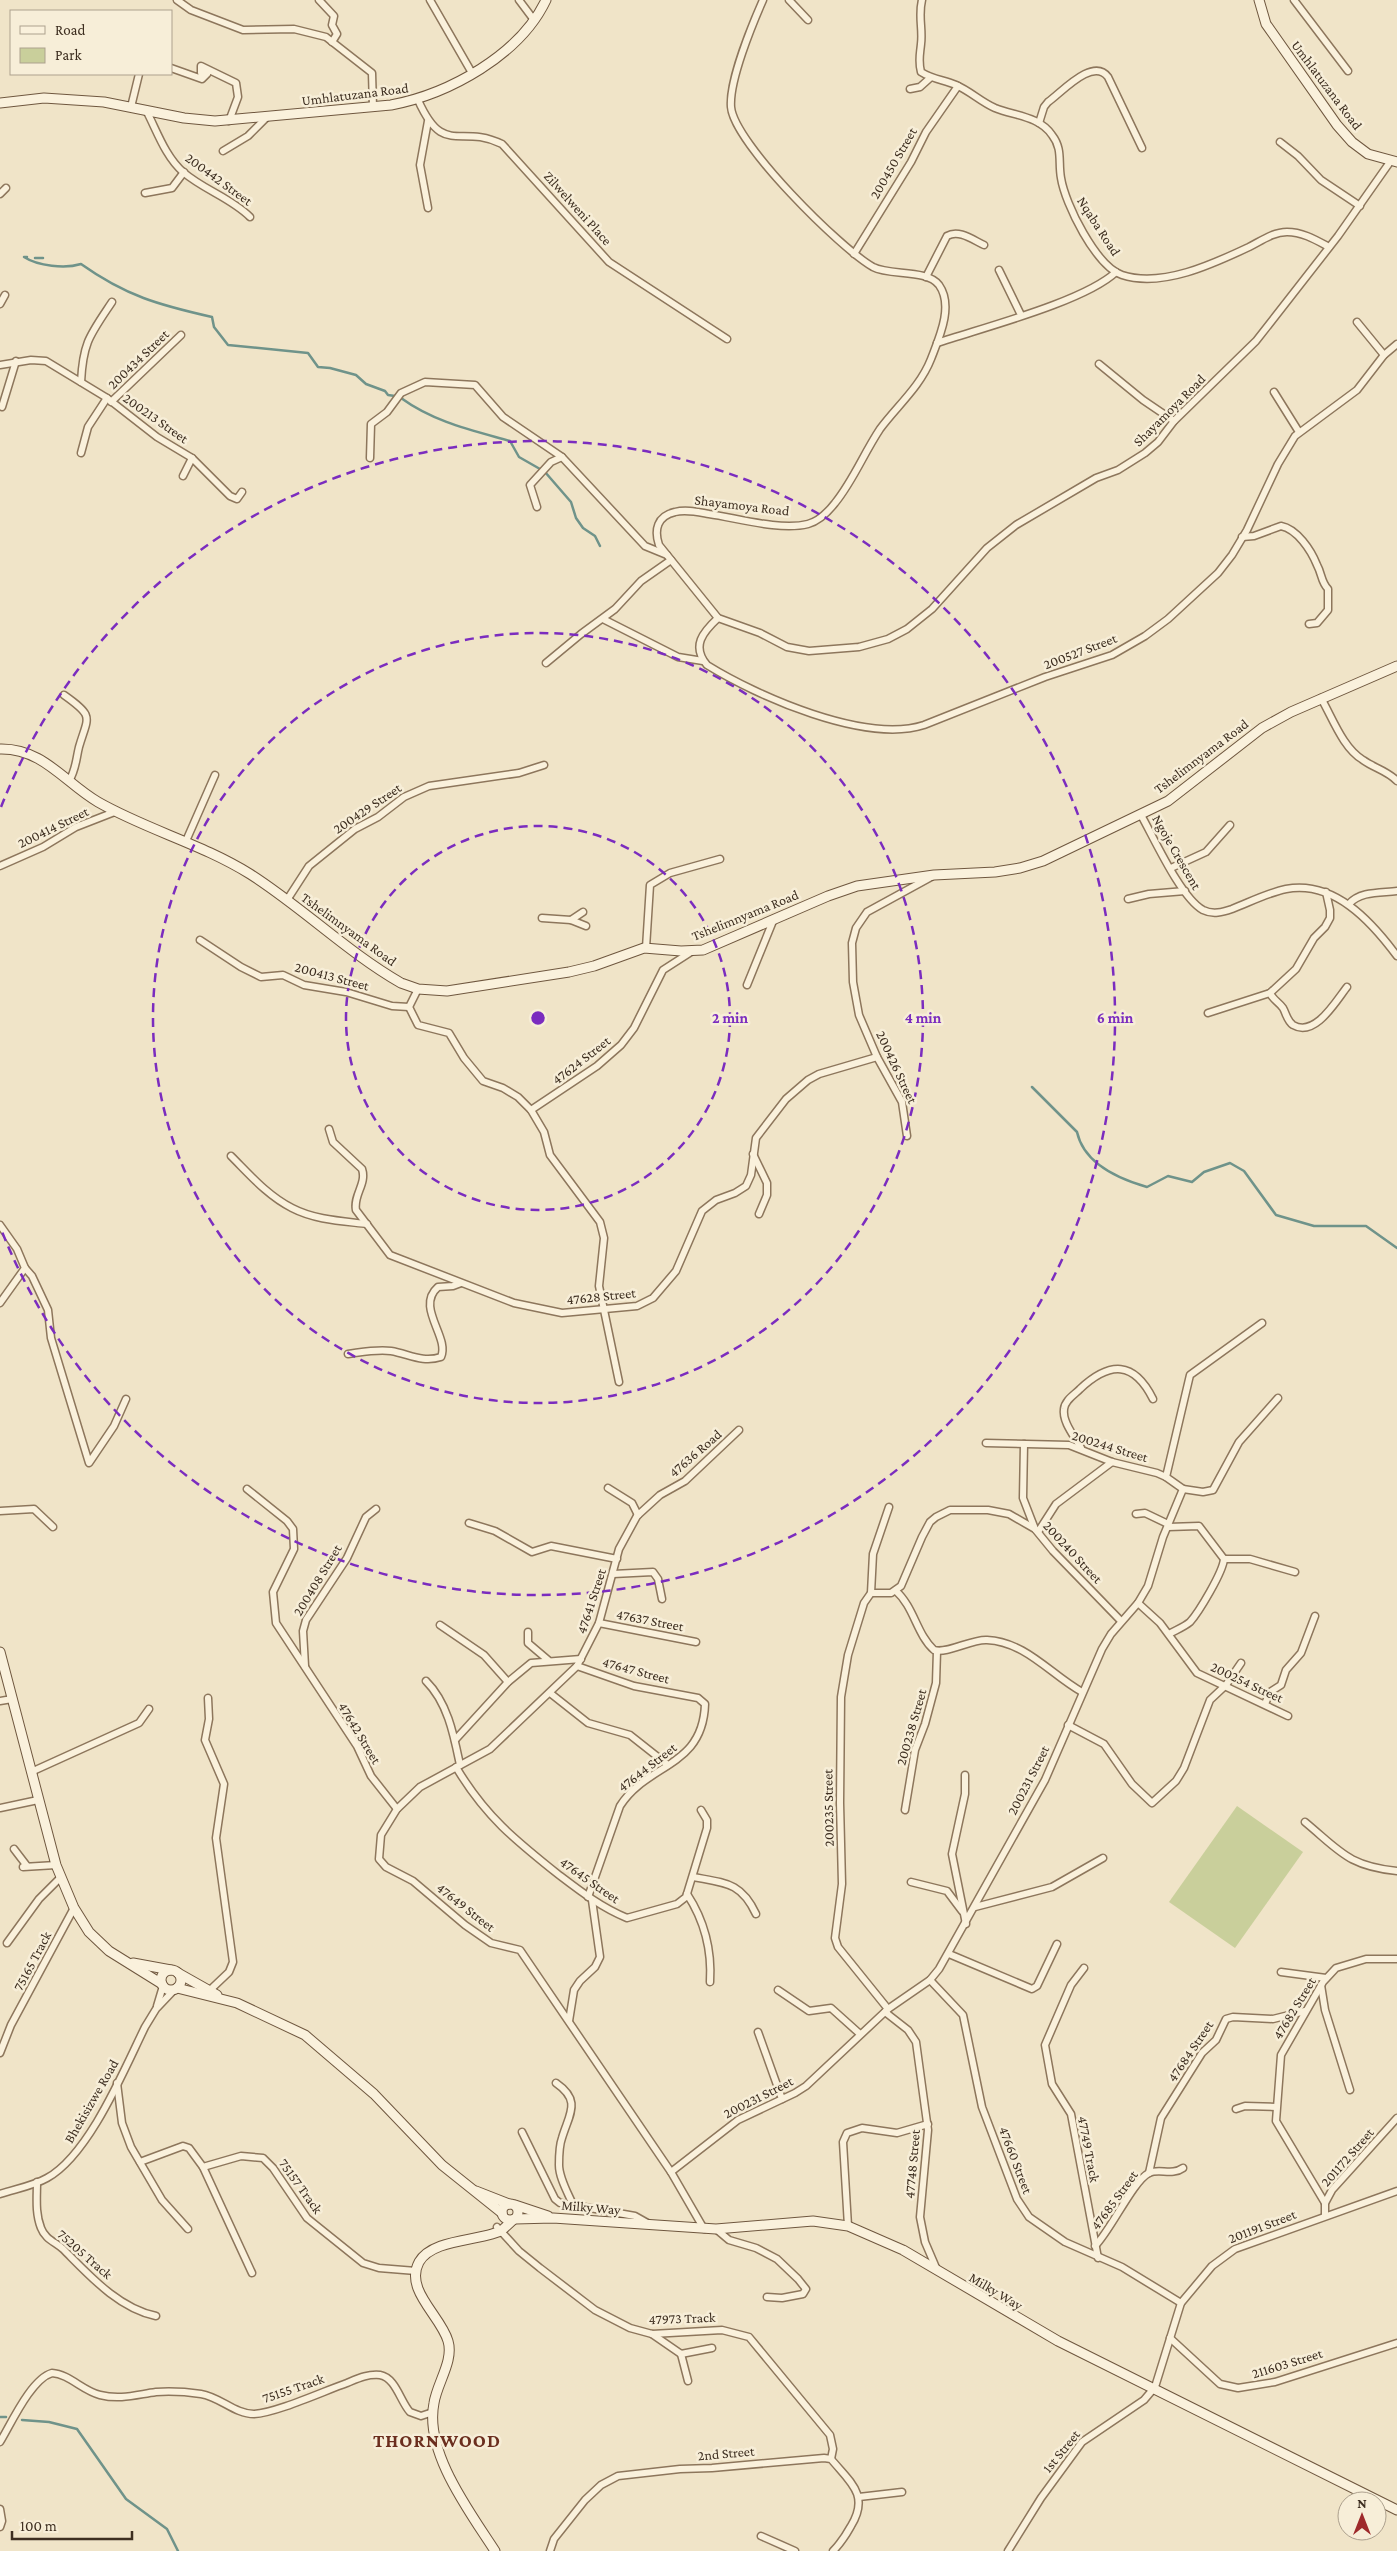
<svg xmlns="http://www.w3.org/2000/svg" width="1397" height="2551" font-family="'Crimson Pro',serif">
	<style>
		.green { fill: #c9cf9b }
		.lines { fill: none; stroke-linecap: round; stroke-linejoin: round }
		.stream { stroke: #6f938a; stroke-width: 2.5 }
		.street-casing { stroke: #8d765c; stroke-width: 9 }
		.secondary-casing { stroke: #6f573f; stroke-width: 11 }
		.street { stroke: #faf1dc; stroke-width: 6 }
		.secondary { stroke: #faf1dc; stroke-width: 9 }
		.ring { fill: none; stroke: #7b2cbf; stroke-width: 2.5; stroke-dasharray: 9 6 }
		.labels { text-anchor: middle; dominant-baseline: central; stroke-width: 5; stroke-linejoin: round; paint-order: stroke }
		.street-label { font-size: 14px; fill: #3d2e20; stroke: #f7eed8 }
		.district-label { font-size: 19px; font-weight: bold; letter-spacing: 1px; fill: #6b2e1e; stroke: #f7eed8 }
		.centre { fill: #7b2cbf; stroke: #f7eed8; stroke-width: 2.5 }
		.ring-label { font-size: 15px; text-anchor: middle; font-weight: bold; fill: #7b2cbf; stroke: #f7eed8; stroke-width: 5; stroke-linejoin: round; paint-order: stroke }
	</style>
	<rect width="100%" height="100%" fill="#f0e4c8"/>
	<!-- green -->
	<polygon class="green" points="1237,1806 1303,1852 1235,1948 1169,1902"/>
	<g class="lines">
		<!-- stream -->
		<g class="stream">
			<path d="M27,257h-3c14,9 41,12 57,7 45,32 78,41 131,53l2,10 14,18 80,8 10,14 12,1 26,7 10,9 19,7 3,4 7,1"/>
			<polyline points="35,258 43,258"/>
			<path d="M401,398c33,24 70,32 109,43l9,16 21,12"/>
			<polyline points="545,472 571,502 576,518 583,528 595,536 600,546"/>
			<path d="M1032,1087l45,45c7,32 42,47 70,55l21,-11 24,6 12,-10 26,-9 14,8 32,44 38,11h52l31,22"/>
			<polyline points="0,2417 6,2417"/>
			<polyline points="22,2420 49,2422 77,2429 126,2499 167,2529 178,2551"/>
		</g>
		<!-- street casing -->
		<g class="street-casing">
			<g id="street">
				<polyline points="177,0 191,10 243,30 294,29 326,37 372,73 373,107"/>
				<polyline points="319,0 334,16 332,25 337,34 332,42"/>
				<polyline points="430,0 472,73"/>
				<polyline points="519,0 534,20"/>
				<path d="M763,0c-11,25 -34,81 -32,107 3,36 110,142 142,160 17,9 54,2 66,18 15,21 0,53 -8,74 -11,28 -34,47 -51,70 -16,24 -27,52 -45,74 -7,9 -16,18 -27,21 -28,7 -71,-6 -99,-10 -11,-2 -23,-5 -34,-2 -18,4 -21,18 -16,33l59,73 42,15 27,14 22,4 50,-4 29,-8 19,-10 25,-20 55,-61 29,-23 80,-47 22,-8 27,-17 13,-11 16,-21 82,-80 82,-105 52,-74"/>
				<polyline points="789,0 808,20"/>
				<path d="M922,0c-4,16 1,29 -1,44 -1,11 -3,17 0,28 11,7 23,8 35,13 14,6 25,17 39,23 20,8 44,8 57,27 11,14 6,27 9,43 4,26 35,88 61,97 40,13 91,-11 127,-28 12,-6 24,-15 38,-15 16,0 29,8 42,15"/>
				<polyline points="1294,0 1348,71"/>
				<polyline points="171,68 202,79 207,74 201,73 201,66 236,83 238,97 229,121"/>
				<polyline points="910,89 920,87 930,78"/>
				<path d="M418,100c26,58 41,23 84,44l107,118 118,77"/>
				<polyline points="131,107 139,74"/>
				<path d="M146,110c11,21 19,46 37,62 21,18 48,26 67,45"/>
				<polyline points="428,121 420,165 428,208"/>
				<path d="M1039,123l5,-16 4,-5c14,-10 45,-45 60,-25l34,71"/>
				<polyline points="1280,142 1298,156 1321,180 1360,206"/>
				<polyline points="223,151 248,136 266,118"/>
				<polyline points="145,193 172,188 184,172"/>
				<polyline points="0,194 6,188"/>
				<polyline points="854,254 911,162 926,132 958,86"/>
				<polyline points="999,270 1021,315"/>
				<path d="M926,277l21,-41c12,-7 26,4 37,9"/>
				<polyline points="0,304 5,295"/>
				<polyline points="1357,322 1384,355"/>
				<path d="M937,343c44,-15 147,-41 179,-71"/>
				<polyline points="1099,364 1143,400 1174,421"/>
				<polyline points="0,365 31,360 46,361 107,398 157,437 192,458 230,496 237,499 242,492"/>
				<path d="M81,382c2,-40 9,-47 31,-80"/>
				<polyline points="1274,392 1299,432"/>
				<polyline points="111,402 181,335"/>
				<polyline points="2,407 16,361"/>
				<polyline points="81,453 88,427 107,398"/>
				<polyline points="370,458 371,424 387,412 401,393 425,382 475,385 503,417 562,457 645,546 667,555"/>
				<polyline points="183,476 192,458"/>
				<polyline points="537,507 530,485 551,462 562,457"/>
				<path d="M1242,537l12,-1 27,-10c16,3 30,24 36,39 5,9 4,17 11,24v21l-11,13 -8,1"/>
				<path d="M718,618c-15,14 -27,28 -11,47 50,31 158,79 217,60l121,-48 67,-22 33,-19 23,-17 50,-46 14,-18 15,-25 31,-66 17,-28 62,-46 27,-35 13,-11"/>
				<polyline points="603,619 678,657 703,661"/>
				<polyline points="546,663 581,634 615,609 641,581 671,560"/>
				<path d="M64,695c31,22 24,21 15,52 -3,12 -3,23 -10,34"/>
				<path d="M1321,698c12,21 22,50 42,62 11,8 25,11 34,21"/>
				<path d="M1141,815c13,23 40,83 62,95 10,5 20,2 29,-1 18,-7 35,-16 54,-20 48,-9 85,32 111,67"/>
				<polyline points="186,841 215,775"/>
				<polyline points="0,866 43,847 76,827 117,811"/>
				<polyline points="1171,868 1206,852 1230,825"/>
				<polyline points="1128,899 1149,894 1185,891"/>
				<polyline points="287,900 309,866 355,829 378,817 404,797 429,786 519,773 544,765"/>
				<path d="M1349,904c11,-13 32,-11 48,-13"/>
				<polyline points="542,918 571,920 586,926"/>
				<polyline points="571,920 583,912"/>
				<polyline points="200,940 241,967 261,977 283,975 304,985 346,992 392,1006 409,1007"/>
				<polyline points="646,948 650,885 670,873 720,859"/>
				<polyline points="747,985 773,921"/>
				<path d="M1270,993c3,7 9,9 13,15 3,5 4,13 10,17 22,13 43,-24 54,-38"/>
				<polyline points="409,1007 418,1025 449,1033 464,1058 483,1081 503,1088 518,1097 531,1110 544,1132 550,1155 600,1222 604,1238 599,1286 619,1382"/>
				<polyline points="409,1007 418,989"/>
				<polyline points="1208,1013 1270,993 1296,969 1314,938 1325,927 1330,918 1330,910 1326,892"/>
				<polyline points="531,1110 597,1066 621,1045 634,1028 663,970 691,952"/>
				<path d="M329,1129l4,13 29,27c5,15 -9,26 -6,41l34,45 124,48 48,10 75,-7 16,-8 23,-27 26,-60 14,-11 19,-7 11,-7 5,-11 5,-37 30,-39 22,-19 11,-6 58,-17"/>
				<polyline points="907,1136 902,1102 877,1057 859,1015 853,982 852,943 856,928 867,912 931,877"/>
				<polyline points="753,1154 767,1183 767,1195 759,1214"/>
				<path d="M231,1156c19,19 37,40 61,52 23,12 50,13 75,16"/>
				<polyline points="0,1225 17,1249 25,1268 0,1303"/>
				<polyline points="25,1268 32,1276 48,1310 51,1338 89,1463 114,1426 126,1399"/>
				<path d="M348,1354c15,-2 29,-5 43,-3 18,3 31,12 50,6 9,-20 -26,-50 -3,-70l15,-1 8,-3"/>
				<polyline points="986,1443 1069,1445 1112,1462 1157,1473 1166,1477"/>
				<polyline points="1024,1444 1023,1498 1035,1529"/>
				<path d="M1081,1448c-6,-11 -19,-26 -17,-39 1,-9 10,-14 16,-20 30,-28 54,-28 73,10"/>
				<polyline points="608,1488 632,1503 638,1515"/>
				<polyline points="247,1489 287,1521 293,1529 294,1549 273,1592 276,1623 357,1746 371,1776 397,1809"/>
				<polyline points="1183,1489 1203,1492 1213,1490 1239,1442 1278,1398"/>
				<polyline points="0,1511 34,1509 53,1527"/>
				<polyline points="1136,1514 1145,1513 1168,1524"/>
				<polyline points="469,1523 495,1531 532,1552 551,1546 617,1559"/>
				<path d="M1168,1527l31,-1 25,33c-1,13 -25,53 -34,63 -6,5 -14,8 -21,12"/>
				<polyline points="1038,1532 1056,1504 1112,1462"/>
				<polyline points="1224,1559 1250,1559 1295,1572"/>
				<polyline points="613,1574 653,1572 658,1579 662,1599"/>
				<path d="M896,1591c18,16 21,44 38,59 14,4 37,-11 53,-10 39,2 63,34 95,52"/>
				<polyline points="871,1593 891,1593 901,1586 922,1537 930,1522 936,1517 950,1510 988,1510 1009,1514 1035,1529 1053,1551 1121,1621"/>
				<polyline points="1138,1603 1160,1623 1197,1673 1288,1716"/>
				<polyline points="599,1623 696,1642"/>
				<polyline points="440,1625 484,1655 508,1682"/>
				<polyline points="528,1632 528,1643 548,1660"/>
				<polyline points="305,1666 303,1631 306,1620 347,1558 366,1517 376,1509"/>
				<path d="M577,1666l57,20 64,12 7,6c-2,64 -58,59 -85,102l-32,91"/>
				<path d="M426,1681c22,22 28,55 34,84"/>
				<polyline points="550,1693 588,1723 630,1735 668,1765"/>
				<polyline points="208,1698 209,1719 205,1740 224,1784 216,1838 233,1962 229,1972 209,1991"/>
				<polyline points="0,1701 12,1699"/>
				<polyline points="1265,1704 1270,1692 1281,1685 1286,1670 1301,1653 1315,1616"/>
				<polyline points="1068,1725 1104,1744 1132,1784 1152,1803 1176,1781 1184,1768 1210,1700 1226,1685 1241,1663"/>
				<polyline points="455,1740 508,1682 531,1663 581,1659"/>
				<path d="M456,1767c29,49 59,73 103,108 21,16 43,33 68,43l50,-14 9,-7 21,-69v-8l-6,-10"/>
				<polyline points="31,1772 139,1723 149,1709"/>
				<polyline points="965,1775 965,1794 952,1854 966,1924"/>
				<polyline points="0,1808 38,1800"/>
				<polyline points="905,1810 915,1750 925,1724 936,1683 937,1651"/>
				<path d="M1305,1822c35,29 43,44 92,49"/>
				<polyline points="14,1849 27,1866"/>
				<polyline points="23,1867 56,1865"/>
				<path d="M693,1877c32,6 48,5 63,37"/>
				<polyline points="911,1882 947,1891 962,1911"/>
				<path d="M687,1894c17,26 25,56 23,88"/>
				<polyline points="975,1907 1052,1887 1103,1858"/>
				<polyline points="7,1943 39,1899 61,1877"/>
				<polyline points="949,1954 1032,1989 1037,1986 1057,1944"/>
				<polyline points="1084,1968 1071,1985 1045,2045 1052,2084 1071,2114 1098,2258"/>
				<polyline points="1281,1972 1326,1978"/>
				<polyline points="930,1980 963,2015 982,2107 1017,2199 1029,2217 1065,2242 1122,2267 1181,2303"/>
				<polyline points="1321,1985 1325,2010 1350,2090"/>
				<polyline points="778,1990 809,2011 831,2008 860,2034"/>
				<polyline points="157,2006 163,1986"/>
				<polyline points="888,2009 838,1947 835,1938 842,1884 840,1803 841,1697 848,1655 864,1603 871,1593 873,1554 889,1507"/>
				<polyline points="885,2012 908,2030 916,2042 928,2130 920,2217 925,2242 937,2270"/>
				<polyline points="569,2021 574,1990 580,1981 595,1967 600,1957 592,1900"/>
				<polyline points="758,2032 782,2099"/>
				<polyline points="0,2053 11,2025 74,1908"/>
				<polyline points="117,2083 122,2123 131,2147 162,2200 188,2229"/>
				<path d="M556,2083c26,18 13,31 6,55 -3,8 -3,18 -3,27 0,13 9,28 14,40l62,11 16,9"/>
				<polyline points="1236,2109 1245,2106 1276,2107"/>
				<polyline points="522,2132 555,2199 560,2203 573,2205"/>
				<polyline points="140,2162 183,2146 189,2148 203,2167 241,2156 263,2158 273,2168 307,2218 363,2263 379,2268 416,2271"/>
				<polyline points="203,2167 252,2273"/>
				<polyline points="671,2172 738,2120 795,2093 806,2086 888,2009 930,1980 939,1969 1045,1780 1102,1649 1111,1634 1138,1603 1148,1586 1163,1537 1183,1489 1166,1477 1190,1375 1262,1323"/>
				<polyline points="1149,2173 1161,2118 1202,2053 1216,2040 1226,2019 1233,2017 1273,2019 1305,2011"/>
				<path d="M37,2182c0,15 -2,31 4,46 4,11 14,14 22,21 26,26 55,59 93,67"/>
				<path d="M0,2194c15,-5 33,-8 47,-16 42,-23 77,-108 98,-151l11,-18 19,-20"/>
				<polyline points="1325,2203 1276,2121 1281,2055 1323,1982 1336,1968 1366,1959 1397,1959"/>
				<polyline points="1325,2216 1325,2203 1332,2190 1397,2118"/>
				<polyline points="848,2226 843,2142 847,2133 862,2128 897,2133 928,2124"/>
				<polyline points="497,2227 519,2251 540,2268 595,2310 630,2328 652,2334 722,2330 749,2337 830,2435 833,2449 831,2459"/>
				<polyline points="704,2229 671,2172 520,1950 491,1943 465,1925 413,1881 386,1867 379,1859 381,1835 397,1809 420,1787 490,1749 577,1666 599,1623 619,1549 637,1516 660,1495 685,1481 739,1430"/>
				<polyline points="716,2229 729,2240 756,2248 777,2259 798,2279 806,2289 803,2294 782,2298 767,2297"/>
				<path d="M1095,2246c16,-16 38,-65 54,-73 10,-5 23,3 34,-5"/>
				<polyline points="652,2334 681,2354 712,2348"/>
				<polyline points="1170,2338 1220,2384 1238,2388 1275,2382 1397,2343"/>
				<polyline points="681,2354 688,2381"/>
				<path d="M0,2442c11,-18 31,-63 52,-69 17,1 31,18 48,22 20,5 35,0 56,-3 14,-1 31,0 45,2 19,3 34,20 53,20 22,-1 70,-23 93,-31 12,-5 20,-9 33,-8 16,3 20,26 30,37l11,4 12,-4"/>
				<polyline points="859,2497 902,2492"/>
				<polyline points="0,2509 2,2521 0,2527"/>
				<polyline points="761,2536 795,2551"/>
				<path d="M550,2551l4,-12 31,-39 16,-15 17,-9 62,-7 32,-1 112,-10 7,1c19,23 39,36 20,67 -5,9 -11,18 -18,25"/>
				<polyline points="1008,2551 1041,2498 1082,2442 1144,2400 1155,2387 1181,2303 1212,2266 1235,2249 1397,2191"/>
			</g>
		</g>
		<!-- secondary casing -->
		<g class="secondary-casing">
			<g id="secondary">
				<polyline points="1259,0 1266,24 1337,125 1352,142 1368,154 1397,162"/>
				<path d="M0,103l44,-5 60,4 80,16 31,3 176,-16c58,-11 129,-50 155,-105"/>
				<path d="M0,749c43,-1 65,34 98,53 49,28 104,42 152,72 52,33 97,78 151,109l17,6 29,2 122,-19 25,-6 50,-18 37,3 22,-1 125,-54 29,-10 77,-11 61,-3 25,-4 23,-7 125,-60 94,-73 29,-16 106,-46"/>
				<polyline points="0,1652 56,1865 74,1908 89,1932 109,1951 162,1984"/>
				<polyline points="133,1963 171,1970"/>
				<circle cx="171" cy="1980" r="10"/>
				<polyline points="178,1973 217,1995"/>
				<polyline points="177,1988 237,2003 305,2035 374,2094 442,2165 502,2213"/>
				<polyline points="476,2191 509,2204"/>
				<circle cx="510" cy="2212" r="8"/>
				<polyline points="515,2205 548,2216"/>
				<polyline points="515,2219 553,2218 716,2229 813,2221 848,2226 903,2250 1058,2341 1397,2510"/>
				<path d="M495,2551c-25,-39 -71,-99 -61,-148 3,-20 20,-42 14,-62 -7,-25 -44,-51 -29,-79 12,-21 51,-21 73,-28l9,-3 12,-11"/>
			</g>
		</g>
		<!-- street -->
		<use href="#street" class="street"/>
		<!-- secondary -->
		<use href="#secondary" class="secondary"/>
	</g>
	<!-- distance rings -->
	<g class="ring">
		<circle cx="538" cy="1018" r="192"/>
		<circle cx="538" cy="1018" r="385"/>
		<path d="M1 807A577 577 0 1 1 1 1229"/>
	</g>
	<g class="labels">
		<!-- street labels -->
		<g class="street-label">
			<text transform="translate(1327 85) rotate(53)">Umhlatuzana Road</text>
			<text transform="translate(355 94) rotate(-7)">Umhlatuzana Road</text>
			<text transform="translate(893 163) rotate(-60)">200450 Street</text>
			<text transform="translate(219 179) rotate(36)">200442 Street</text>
			<text transform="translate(578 208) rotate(48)">Zilwelweni Place</text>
			<text transform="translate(1099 226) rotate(57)">Nqaba Road</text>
			<text transform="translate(138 359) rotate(-44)">200434 Street</text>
			<text transform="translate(1169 410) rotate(-45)">Shayamoya Road</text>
			<text transform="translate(156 418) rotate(35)">200213 Street</text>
			<text transform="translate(742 505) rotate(7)">Shayamoya Road</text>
			<text transform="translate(1080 651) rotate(-21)">200527 Street</text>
			<text transform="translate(1201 756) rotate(-37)">Tshelimnyama Road</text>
			<text transform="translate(367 808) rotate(-34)">200429 Street</text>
			<text transform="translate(53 827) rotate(-26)">200414 Street</text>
			<text transform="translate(1177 852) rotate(60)">Ngoje Crescent</text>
			<text transform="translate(745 915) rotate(-22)">Tshelimnyama Road</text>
			<text transform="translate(349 929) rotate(36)">Tshelimnyama Road</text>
			<text transform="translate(332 976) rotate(15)">200413 Street</text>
			<text transform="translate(581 1060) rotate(-38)">47624 Street</text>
			<text transform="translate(897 1067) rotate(65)">200426 Street</text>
			<text transform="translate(601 1296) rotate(-6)">47628 Street</text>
			<text transform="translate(1110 1446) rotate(17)">200244 Street</text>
			<text transform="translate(695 1453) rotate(-41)">47636 Road</text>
			<text transform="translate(1073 1552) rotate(47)">200240 Street</text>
			<text transform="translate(317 1580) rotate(-59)">200408 Street</text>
			<text transform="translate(591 1601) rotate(-72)">47641 Street</text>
			<text transform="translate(650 1620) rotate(11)">47637 Street</text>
			<text transform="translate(636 1670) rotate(15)">47647 Street</text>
			<text transform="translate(1247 1682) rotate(25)">200254 Street</text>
			<text transform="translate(911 1727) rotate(-74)">200238 Street</text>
			<text transform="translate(360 1733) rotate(59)">47642 Street</text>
			<text transform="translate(647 1767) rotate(-38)">47644 Street</text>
			<text transform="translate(1028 1780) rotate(-63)">200231 Street</text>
			<text transform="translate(828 1808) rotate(-91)">200235 Street</text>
			<text transform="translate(590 1880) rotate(35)">47645 Street</text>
			<text transform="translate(466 1907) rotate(38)">47649 Street</text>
			<text transform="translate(32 1961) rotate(-62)">75165 Track</text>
			<text transform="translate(1294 2008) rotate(-59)">47682 Street</text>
			<text transform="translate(1190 2051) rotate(-56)">47684 Street</text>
			<text transform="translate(758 2097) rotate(-27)">200231 Street</text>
			<text transform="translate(91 2101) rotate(-60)">Bhekisizwe Road</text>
			<text transform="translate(1089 2149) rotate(79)">47749 Track</text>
			<text transform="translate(1347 2157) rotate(-49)">201172 Street</text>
			<text transform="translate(1016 2160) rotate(69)">47660 Street</text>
			<text transform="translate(912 2164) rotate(-85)">47748 Street</text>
			<text transform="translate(301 2186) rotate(54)">75157 Track</text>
			<text transform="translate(1114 2200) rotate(-54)">47685 Street</text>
			<text transform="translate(591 2207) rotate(5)">Milky Way</text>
			<text transform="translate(1262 2226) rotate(-21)">201191 Street</text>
			<text transform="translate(85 2254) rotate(41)">75205 Track</text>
			<text transform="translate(996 2291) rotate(31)">Milky Way</text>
			<text transform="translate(682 2318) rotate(-2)">47973 Track</text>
			<text transform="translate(1287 2363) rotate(-17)">211603 Street</text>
			<text transform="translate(293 2388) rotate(-19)">75155 Track</text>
			<text transform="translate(1061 2451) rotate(-51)">1st Street</text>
			<text transform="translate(726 2453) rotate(-5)">2nd Street</text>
		</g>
		<!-- district labels -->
		<g class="district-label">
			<text x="437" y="2440">THORNWOOD</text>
		</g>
	</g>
	<circle cx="538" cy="1018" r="8" class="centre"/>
	<g class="ring-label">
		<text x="730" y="1023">2 min</text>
		<text x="923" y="1023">4 min</text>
		<text x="1115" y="1023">6 min</text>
	</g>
	<!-- legend -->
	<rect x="10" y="10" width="162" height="65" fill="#f7eed8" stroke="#ada18e"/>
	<rect x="20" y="26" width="25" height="8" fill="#faf1dc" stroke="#ada18e"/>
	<text x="55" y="35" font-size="15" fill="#3d2e20">Road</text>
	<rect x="20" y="48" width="25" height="15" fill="#c9cf9b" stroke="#ada18e"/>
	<text x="55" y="60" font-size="15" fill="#3d2e20">Park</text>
	<!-- north arrow -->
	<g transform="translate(1362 2516)"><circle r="24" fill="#f7eed8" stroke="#ada18e"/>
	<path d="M0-4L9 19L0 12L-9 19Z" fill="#9e2a2b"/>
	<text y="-8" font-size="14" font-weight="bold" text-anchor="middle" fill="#3d2e20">N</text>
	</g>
	<!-- scale -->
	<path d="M12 2531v8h120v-8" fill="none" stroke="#3d2e20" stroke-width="2.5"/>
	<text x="20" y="2531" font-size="15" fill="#3d2e20" stroke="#f7eed8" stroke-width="4" paint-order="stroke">100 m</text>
</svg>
